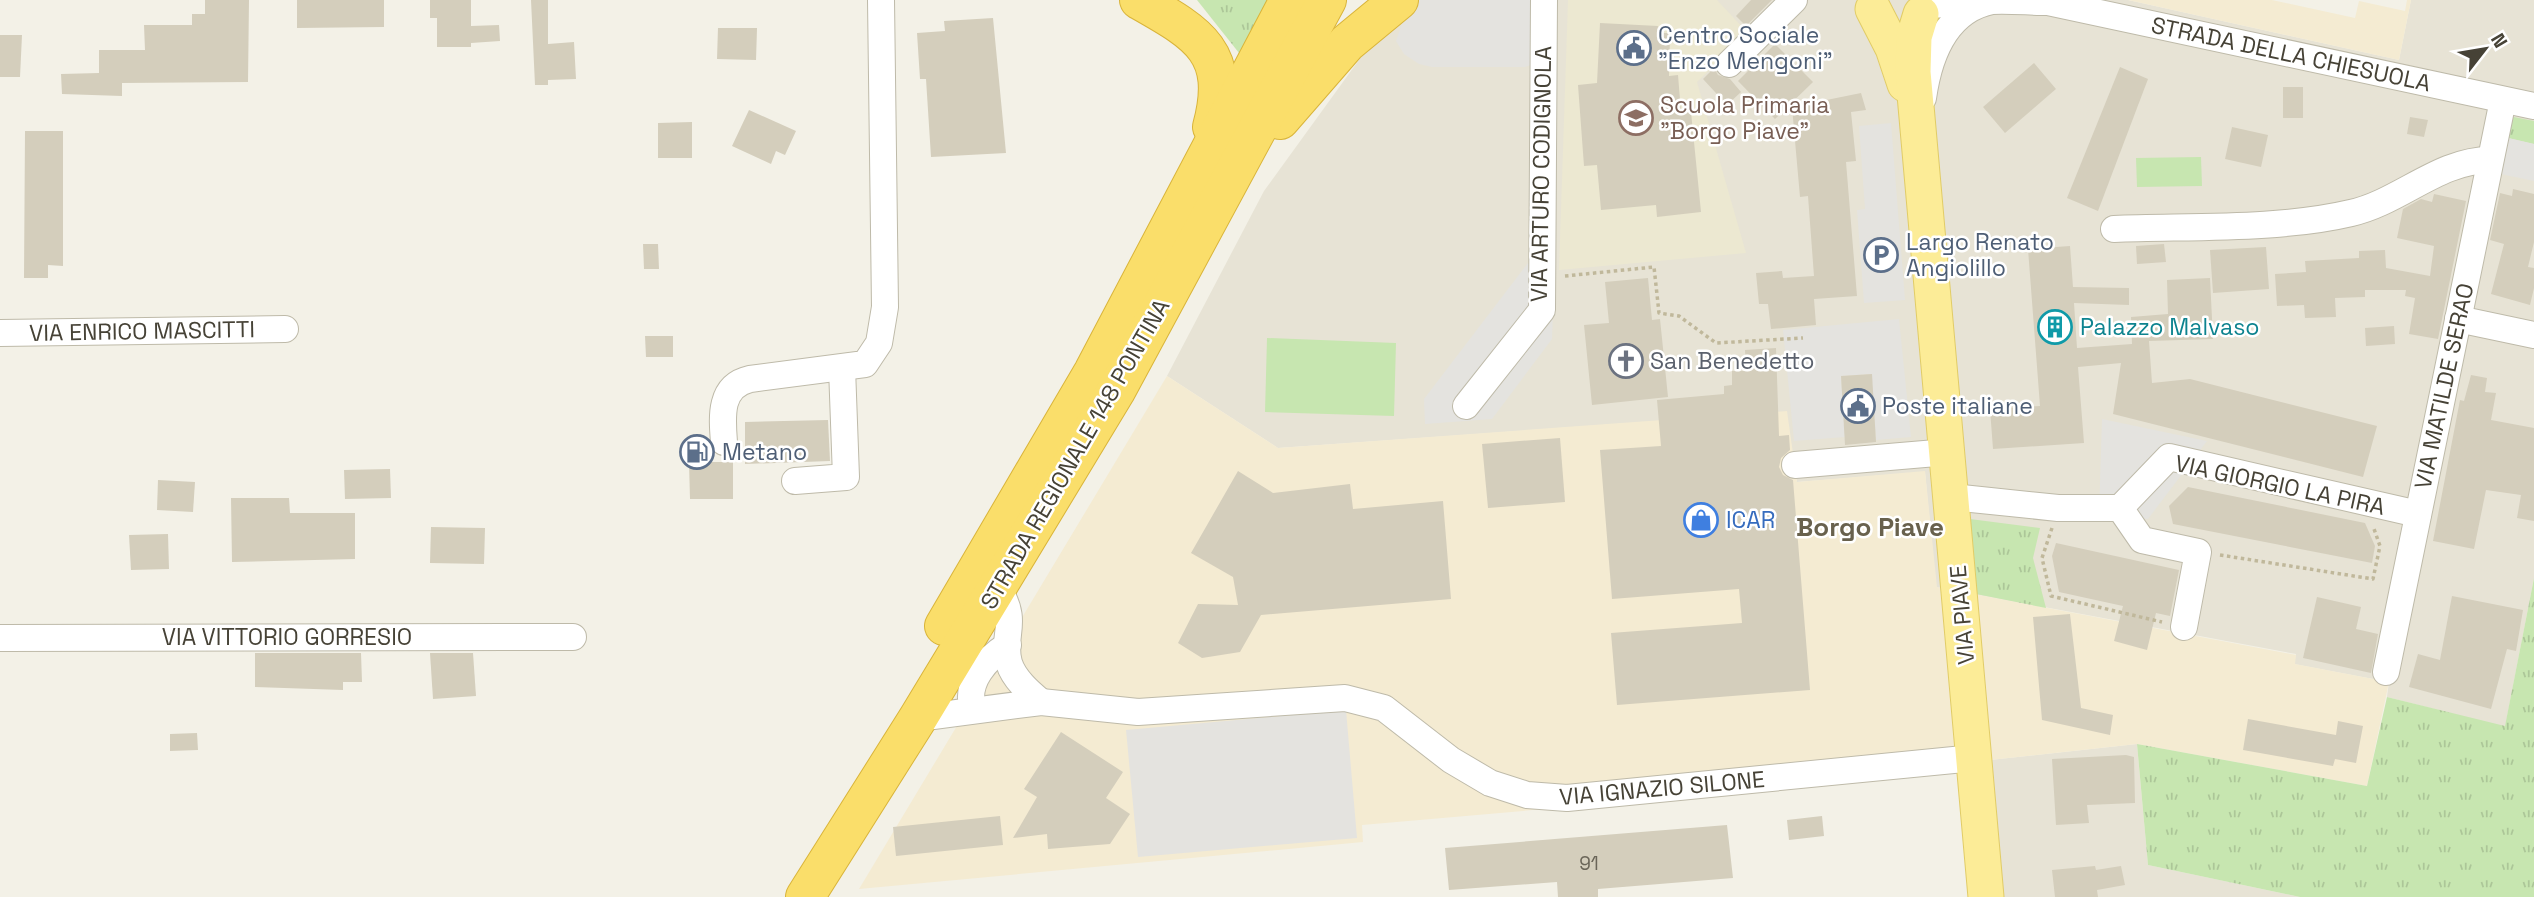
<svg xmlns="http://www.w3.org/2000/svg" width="2534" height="897" font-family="'Space Grotesk',sans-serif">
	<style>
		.residential { fill: #e7e3d5 }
		.commercial { fill: #f4ebd2 }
		.education { fill: #ece8d1 }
		.grass { fill: url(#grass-tufts) }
		.pitch { fill: #c7e6b0 }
		.parking { fill: #e4e3df }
		.building { fill: #d4cebc }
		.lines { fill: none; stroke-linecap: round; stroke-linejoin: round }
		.minor-casing { stroke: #bebaa9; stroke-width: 28 }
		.major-casing { stroke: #e1cc67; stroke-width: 37 }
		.highway-casing { stroke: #d9b43a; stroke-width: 40 }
		.path { stroke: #c0b89b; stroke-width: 3.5; stroke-dasharray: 3.5 3.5; stroke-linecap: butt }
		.minor { stroke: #fff; stroke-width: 26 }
		.major { stroke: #fcec97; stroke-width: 35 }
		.highway { stroke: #fade6a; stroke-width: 38 }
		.labels { text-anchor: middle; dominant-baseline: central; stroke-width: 5; stroke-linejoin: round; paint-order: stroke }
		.number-label { font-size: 19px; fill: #6a6558 }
		.service-label { font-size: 23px; fill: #4e5e75; stroke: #fff; text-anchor: start }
		.street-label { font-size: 23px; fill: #464236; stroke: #fff }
		.education-label { font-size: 23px; fill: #785e54; stroke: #fff; text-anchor: start }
		.culture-label { font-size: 23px; fill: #0d838f; stroke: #fff; text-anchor: start }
		.worship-label { font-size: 23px; fill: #5b616d; stroke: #fff; text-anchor: start }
		.shop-label { font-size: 23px; fill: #366cbe; stroke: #fff; text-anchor: start }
		.quarter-label { font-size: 26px; font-weight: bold; fill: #68614d; stroke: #fff }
	</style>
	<defs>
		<pattern id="grass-tufts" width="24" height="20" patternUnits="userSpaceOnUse" patternTransform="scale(1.75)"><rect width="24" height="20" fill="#c7e6b0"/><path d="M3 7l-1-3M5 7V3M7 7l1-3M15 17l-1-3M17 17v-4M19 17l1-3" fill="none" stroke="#acc698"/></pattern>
	</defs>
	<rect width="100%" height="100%" fill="#f3f1e7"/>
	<!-- residential -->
	<g class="residential">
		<polygon points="1380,0 2128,0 2399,60 2411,0 2534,0 2534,578 2505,727 2387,697 2389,682 2294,664 2296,654 1936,587 1925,472 1797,482 1786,412 1278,448 1167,376 1264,191 1385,24"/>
		<polygon points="2137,744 2148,865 2300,897 1972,897 1990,760"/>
	</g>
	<!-- commercial -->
	<g class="commercial">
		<polygon points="2128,0 2272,0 2355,18 2359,1 2405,11 2407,0 2411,0 2399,60"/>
		<polygon points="1167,376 1278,448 1787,411 1797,482 1925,471 1937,587 2296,655 2295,664 2389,682 2367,786 2137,744 1990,760 1958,773 1362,825 1363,842 859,889"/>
	</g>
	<!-- education -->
	<polygon class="education" points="1568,0 1717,0 1748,33 1697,82 1746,253 1559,270"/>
	<!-- grass -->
	<g class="grass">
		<polygon points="1197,0 1272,0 1243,58"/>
		<polygon points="2509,116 2534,121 2534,144 2504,137"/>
		<polygon points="1970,519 2040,528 2033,558 2046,608 1976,594"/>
		<polygon points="2534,578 2534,897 2300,897 2148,865 2137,744 2367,786 2387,697 2505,726"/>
	</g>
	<!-- pitch -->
	<g class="pitch">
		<polygon points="2201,157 2202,186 2137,187 2136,158"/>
		<polygon points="1267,338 1396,343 1394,416 1265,412"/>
	</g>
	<!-- parking -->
	<g class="parking">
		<polygon points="1416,0 1536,0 1537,63 1525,67 1432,67 1419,64 1404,54 1396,41 1409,5"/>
		<polygon points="1891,123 1905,300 1864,303 1857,210 1865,209 1859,126"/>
		<polygon points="2504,137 2534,144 2534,181 2496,173"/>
		<polygon points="1528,263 1554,282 1552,339 1492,419 1425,424 1424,399"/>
		<polygon points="1899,319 1911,437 1876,440 1871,374 1841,376 1845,437 1794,441 1783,330"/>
		<polygon points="2102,419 2207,441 2148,519 2099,514"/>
		<polygon points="1346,710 1357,838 1138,857 1126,730"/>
	</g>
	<!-- building -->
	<g class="building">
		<polygon points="205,0 249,0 248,82 122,83 122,96 62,94 61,74 99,73 99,50 145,50 144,25 192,25 192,14 205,14"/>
		<polygon points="297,0 384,0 384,27 297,28"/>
		<polygon points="430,0 471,0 471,26 499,25 500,41 471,43 471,47 437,47 437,18 430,18"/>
		<polygon points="531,0 548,0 548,44 574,42 576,79 548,80 548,85 535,85"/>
		<polygon points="1751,0 1772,0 1746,26 1736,16"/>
		<polygon points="993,18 1006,153 931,157 926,79 920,79 917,33 945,31 944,21"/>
		<polygon points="1600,23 1658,26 1657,33 1670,33 1669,76 1678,75 1681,112 1691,112 1701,212 1657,217 1656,205 1601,210 1597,165 1584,166 1578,85 1597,83"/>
		<polygon points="718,28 757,28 756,60 717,59"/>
		<polygon points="0,35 22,35 20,77 0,77"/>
		<polygon points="1775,44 1813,82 1775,119 1738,81"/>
		<polygon points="2034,63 2056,89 2005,133 1983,107"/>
		<polygon points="2120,67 2148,79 2098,211 2067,198"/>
		<polygon points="1714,68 1718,75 1730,79 1741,92 1727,105 1703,79"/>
		<rect x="2283" y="87" width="20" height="31"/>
		<polygon points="1861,93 1866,110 1851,112 1856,161 1846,162 1857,296 1814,299 1816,325 1771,329 1768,304 1759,304 1756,273 1782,271 1783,278 1814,276 1808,196 1800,197 1792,107"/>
		<polygon points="749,110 796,131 785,155 776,151 771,164 732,146"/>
		<polygon points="2410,117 2428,120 2424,137 2407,134"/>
		<polygon points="692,122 692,158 658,158 658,123"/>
		<polygon points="2232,127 2268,135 2261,167 2225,159"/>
		<polygon points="25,131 63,131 63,266 48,265 48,278 24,278"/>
		<polygon points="2513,189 2534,194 2534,242 2528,267 2534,268 2534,288 2530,305 2491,294 2504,244 2490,240 2500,193 2512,196"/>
		<polygon points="2434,194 2466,201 2438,339 2409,334 2415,298 2405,296 2406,290 2365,290 2365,297 2335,298 2336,317 2305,318 2304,305 2277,306 2275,274 2306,272 2305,261 2359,258 2359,251 2385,250 2386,268 2430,276 2434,246 2397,238 2403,209 2421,199 2432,202"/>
		<polygon points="643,244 658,244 659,269 644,269"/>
		<polygon points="2164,244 2166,262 2137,264 2136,246"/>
		<polygon points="2070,246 2073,287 2129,288 2129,305 2074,303 2077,348 2132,344 2131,317 2168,314 2167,280 2210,278 2213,339 2149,341 2152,383 2190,379 2377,426 2363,477 2113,414 2121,363 2078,367 2084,443 1993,449 1990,409 2040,406 2028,249"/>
		<polygon points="2266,247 2269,289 2213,293 2210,250"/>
		<polygon points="1648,278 1652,320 1660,319 1668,397 1592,405 1584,325 1609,323 1605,282"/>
		<polygon points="2394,326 2395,344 2366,346 2365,328"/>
		<polygon points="645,336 673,336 673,357 646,357"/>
		<polygon points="1776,348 1779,436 1789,435 1790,450 1781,458 1779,467 1783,475 1793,480 1810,690 1617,705 1611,633 1742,623 1739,589 1612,599 1600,450 1661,446 1657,400 1724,394 1724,386 1732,385 1732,371 1746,371 1745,350"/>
		<polygon points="1872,374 1876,442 1845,445 1841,376"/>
		<polygon points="2471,375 2487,378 2485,392 2496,393 2491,420 2534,428 2534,521 2517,518 2521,495 2486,490 2474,549 2433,541 2460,400 2464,401"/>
		<polygon points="828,420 830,461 745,464 745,422"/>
		<polygon points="1560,438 1565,502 1488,508 1482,444"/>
		<polygon points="689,462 733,462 733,499 690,499"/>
		<polygon points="390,469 391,498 345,499 344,470"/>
		<polygon points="1238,471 1273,493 1350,484 1353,509 1443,501 1451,599 1261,615 1240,652 1202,658 1178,643 1198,604 1238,605 1233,577 1191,553"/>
		<polygon points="158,480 195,482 193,512 157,510"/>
		<polygon points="2188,487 2365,523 2375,546 2372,563 2173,524 2169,506"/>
		<polygon points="231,498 289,498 290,513 355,513 355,559 232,562"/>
		<polygon points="431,527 485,528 484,564 430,563"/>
		<polygon points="168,534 169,569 131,570 129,535"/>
		<polygon points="2056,543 2179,570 2170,616 2156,613 2147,650 2114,641 2123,606 2059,592 2052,556"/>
		<polygon points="2452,596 2523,610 2516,651 2507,649 2491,709 2409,687 2418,654 2440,660"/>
		<polygon points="2317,597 2361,607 2356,629 2378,634 2371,673 2303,658"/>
		<polygon points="2070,614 2081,708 2113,715 2110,735 2042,720 2033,617"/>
		<polygon points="255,653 361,653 362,682 343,682 343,690 255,687"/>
		<polygon points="430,653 473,653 476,696 433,699"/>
		<polygon points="2248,719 2336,735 2338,721 2363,726 2356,763 2335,759 2333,766 2243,750"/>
		<polygon points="1061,732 1123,772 1106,798 1130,814 1110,844 1048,849 1047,834 1013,838 1037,797 1024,789"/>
		<polygon points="197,733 198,750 170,751 170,734"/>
		<polygon points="2126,755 2134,757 2135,803 2087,805 2089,823 2056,825 2052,759"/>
		<polygon points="1000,816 1003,845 896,856 893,827"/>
		<polygon points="1822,816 1824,836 1789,840 1787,820"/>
		<polygon points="1727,825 1733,878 1598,889 1598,897 1558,897 1557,882 1449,890 1445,848"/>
		<polygon points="2095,866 2096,870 2121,866 2125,885 2097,890 2098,897 2055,897 2052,870"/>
	</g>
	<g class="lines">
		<!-- minor casing -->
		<g class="minor-casing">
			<g id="minor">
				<polyline points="1931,5 1982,1"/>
				<polyline points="1729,64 1794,0"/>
				<path d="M1923,98c6,-42 23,-88 69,-97 17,-1 38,1 56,1l486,104"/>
				<path d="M2114,229c75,-3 165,1 237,-16 49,-11 88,-53 139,-53"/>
				<polyline points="2458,319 2534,335"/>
				<polyline points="0,333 285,329"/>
				<polyline points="1466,406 1542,310 1544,0"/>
				<path d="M724,442c-2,-25 -5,-56 26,-63l115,-15 14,-21 6,-36 -4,-307"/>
				<polyline points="1795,465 1948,452"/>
				<polyline points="795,481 846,477 842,368"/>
				<polyline points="1952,497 2058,508 2120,508 2169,457 2418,514"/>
				<polyline points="2120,508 2142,540 2198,552 2184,627"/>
				<path d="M998,588c22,36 3,46 11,75 5,16 20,29 32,39"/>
				<polyline points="0,638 573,637"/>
				<polyline points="2386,672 2503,100"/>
				<path d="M973,710c-9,-28 14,-52 35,-65"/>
				<polyline points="918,718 1041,702 1138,712 1345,698 1384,708 1451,760 1490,783 1527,795 1567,798 1974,758"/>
			</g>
		</g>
		<!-- major casing -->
		<g class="major-casing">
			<g id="major">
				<polyline points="1873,9 1893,48 1905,84"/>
				<polyline points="1921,14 1914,37 1913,72 1986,897"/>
			</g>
		</g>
		<!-- highway casing -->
		<g class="highway-casing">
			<g id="highway">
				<path d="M1139,0c60,34 93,52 73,127"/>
				<polyline points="1280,120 1347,43 1399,0"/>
				<polyline points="944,626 1093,372 1289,0"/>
				<polyline points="805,897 918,718 1116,391 1327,0"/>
			</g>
		</g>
		<!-- path -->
		<g class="path">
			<polyline points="1565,276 1654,267 1659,313 1679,316 1716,343 1803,338"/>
			<polyline points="2052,528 2042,558 2051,596 2162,622"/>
			<polyline points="2220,555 2373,579 2380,546 2373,526"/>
		</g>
		<!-- minor -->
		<use href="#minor" class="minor"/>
		<!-- major -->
		<use href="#major" class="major"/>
		<!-- highway -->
		<use href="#highway" class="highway"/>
	</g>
	<!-- icons -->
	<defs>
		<g id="civic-ring" transform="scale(1.75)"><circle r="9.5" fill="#fff" stroke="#5c6f8a" stroke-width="1.5"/><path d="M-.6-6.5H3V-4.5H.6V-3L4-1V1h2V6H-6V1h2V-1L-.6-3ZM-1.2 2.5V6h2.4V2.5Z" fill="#5c6f8a"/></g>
		<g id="school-ring" transform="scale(1.75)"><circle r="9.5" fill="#fff" stroke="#8d6e63" stroke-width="1.5"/><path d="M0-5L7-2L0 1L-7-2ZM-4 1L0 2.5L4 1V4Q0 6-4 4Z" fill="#8d6e63"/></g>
		<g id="parking-ring" transform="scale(1.75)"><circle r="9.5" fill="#fff" stroke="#5c6f8a" stroke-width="1.5"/><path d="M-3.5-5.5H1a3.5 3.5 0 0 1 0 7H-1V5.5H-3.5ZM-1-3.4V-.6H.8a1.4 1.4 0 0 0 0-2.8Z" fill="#5c6f8a"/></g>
		<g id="building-ring" transform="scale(1.75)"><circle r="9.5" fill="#fff" stroke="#0f9aa8" stroke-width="1.5"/><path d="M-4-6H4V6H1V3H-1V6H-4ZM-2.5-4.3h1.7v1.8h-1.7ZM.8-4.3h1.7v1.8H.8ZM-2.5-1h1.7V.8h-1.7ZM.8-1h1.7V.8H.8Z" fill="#0f9aa8"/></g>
		<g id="church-ring" transform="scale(1.75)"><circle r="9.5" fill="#fff" stroke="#6b7280" stroke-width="1.5"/><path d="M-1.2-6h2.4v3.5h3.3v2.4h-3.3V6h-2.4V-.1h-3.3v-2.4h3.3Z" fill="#6b7280"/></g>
		<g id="fuel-ring" transform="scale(1.75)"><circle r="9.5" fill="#fff" stroke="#5c6f8a" stroke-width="1.5"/><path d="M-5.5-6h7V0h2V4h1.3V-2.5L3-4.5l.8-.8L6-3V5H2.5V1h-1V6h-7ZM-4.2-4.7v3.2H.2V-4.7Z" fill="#5c6f8a"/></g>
		<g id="shop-ring" transform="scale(1.75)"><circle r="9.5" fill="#fff" stroke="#3f7fe0" stroke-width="1.5"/><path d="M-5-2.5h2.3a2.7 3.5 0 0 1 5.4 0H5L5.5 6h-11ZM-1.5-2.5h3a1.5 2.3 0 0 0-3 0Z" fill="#3f7fe0"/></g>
	</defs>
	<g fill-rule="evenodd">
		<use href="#civic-ring" x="1634" y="48"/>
		<use href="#school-ring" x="1636" y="118"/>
		<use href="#parking-ring" x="1881" y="255"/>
		<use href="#building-ring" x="2055" y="327"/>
		<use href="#church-ring" x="1626" y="361"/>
		<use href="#civic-ring" x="1858" y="406"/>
		<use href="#fuel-ring" x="697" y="452"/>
		<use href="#shop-ring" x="1701" y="520"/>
	</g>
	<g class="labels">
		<!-- number labels -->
		<g class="number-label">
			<text x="1589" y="863">91</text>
		</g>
		<!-- service labels -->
		<g class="service-label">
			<text x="1658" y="35">Centro Sociale<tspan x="1658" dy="26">"Enzo Mengoni"</tspan></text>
			<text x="1906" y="242">Largo Renato<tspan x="1906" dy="26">Angiolillo</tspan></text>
			<text x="1882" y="406">Poste italiane</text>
			<text x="722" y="452">Metano</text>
		</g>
		<!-- street labels -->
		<g class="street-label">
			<text transform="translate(2291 54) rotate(12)">STRADA DELLA CHIESUOLA</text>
			<text transform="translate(1541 174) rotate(-89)">VIA ARTURO CODIGNOLA</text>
			<text transform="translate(142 331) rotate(-1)">VIA ENRICO MASCITTI</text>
			<text transform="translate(2444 386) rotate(-78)">VIA MATILDE SERAO</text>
			<text transform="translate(1075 454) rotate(-60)">STRADA REGIONALE 148 PONTINA</text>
			<text transform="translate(2280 485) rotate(12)">VIA GIORGIO LA PIRA</text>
			<text transform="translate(1962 615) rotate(-95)">VIA PIAVE</text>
			<text x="287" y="637">VIA VITTORIO GORRESIO</text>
			<text transform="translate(1662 788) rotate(-5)">VIA IGNAZIO SILONE</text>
		</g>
		<!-- education labels -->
		<g class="education-label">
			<text x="1660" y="105">Scuola Primaria<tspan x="1660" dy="26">"Borgo Piave"</tspan></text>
		</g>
		<!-- culture labels -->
		<g class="culture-label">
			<text x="2080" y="327">Palazzo Malvaso</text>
		</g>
		<!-- worship labels -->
		<g class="worship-label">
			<text x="1650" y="361">San Benedetto</text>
		</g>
		<!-- shop labels -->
		<g class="shop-label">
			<text x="1726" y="520">ICAR</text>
		</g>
		<!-- quarter labels -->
		<g class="quarter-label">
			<text x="1870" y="527">Borgo Piave</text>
		</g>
	</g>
	<!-- north arrow -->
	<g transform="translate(2485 49) rotate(59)" stroke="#ffffff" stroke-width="5" paint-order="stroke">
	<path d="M0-5L12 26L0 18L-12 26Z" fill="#464236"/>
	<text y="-10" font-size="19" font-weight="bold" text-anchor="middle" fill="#464236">N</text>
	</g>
</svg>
